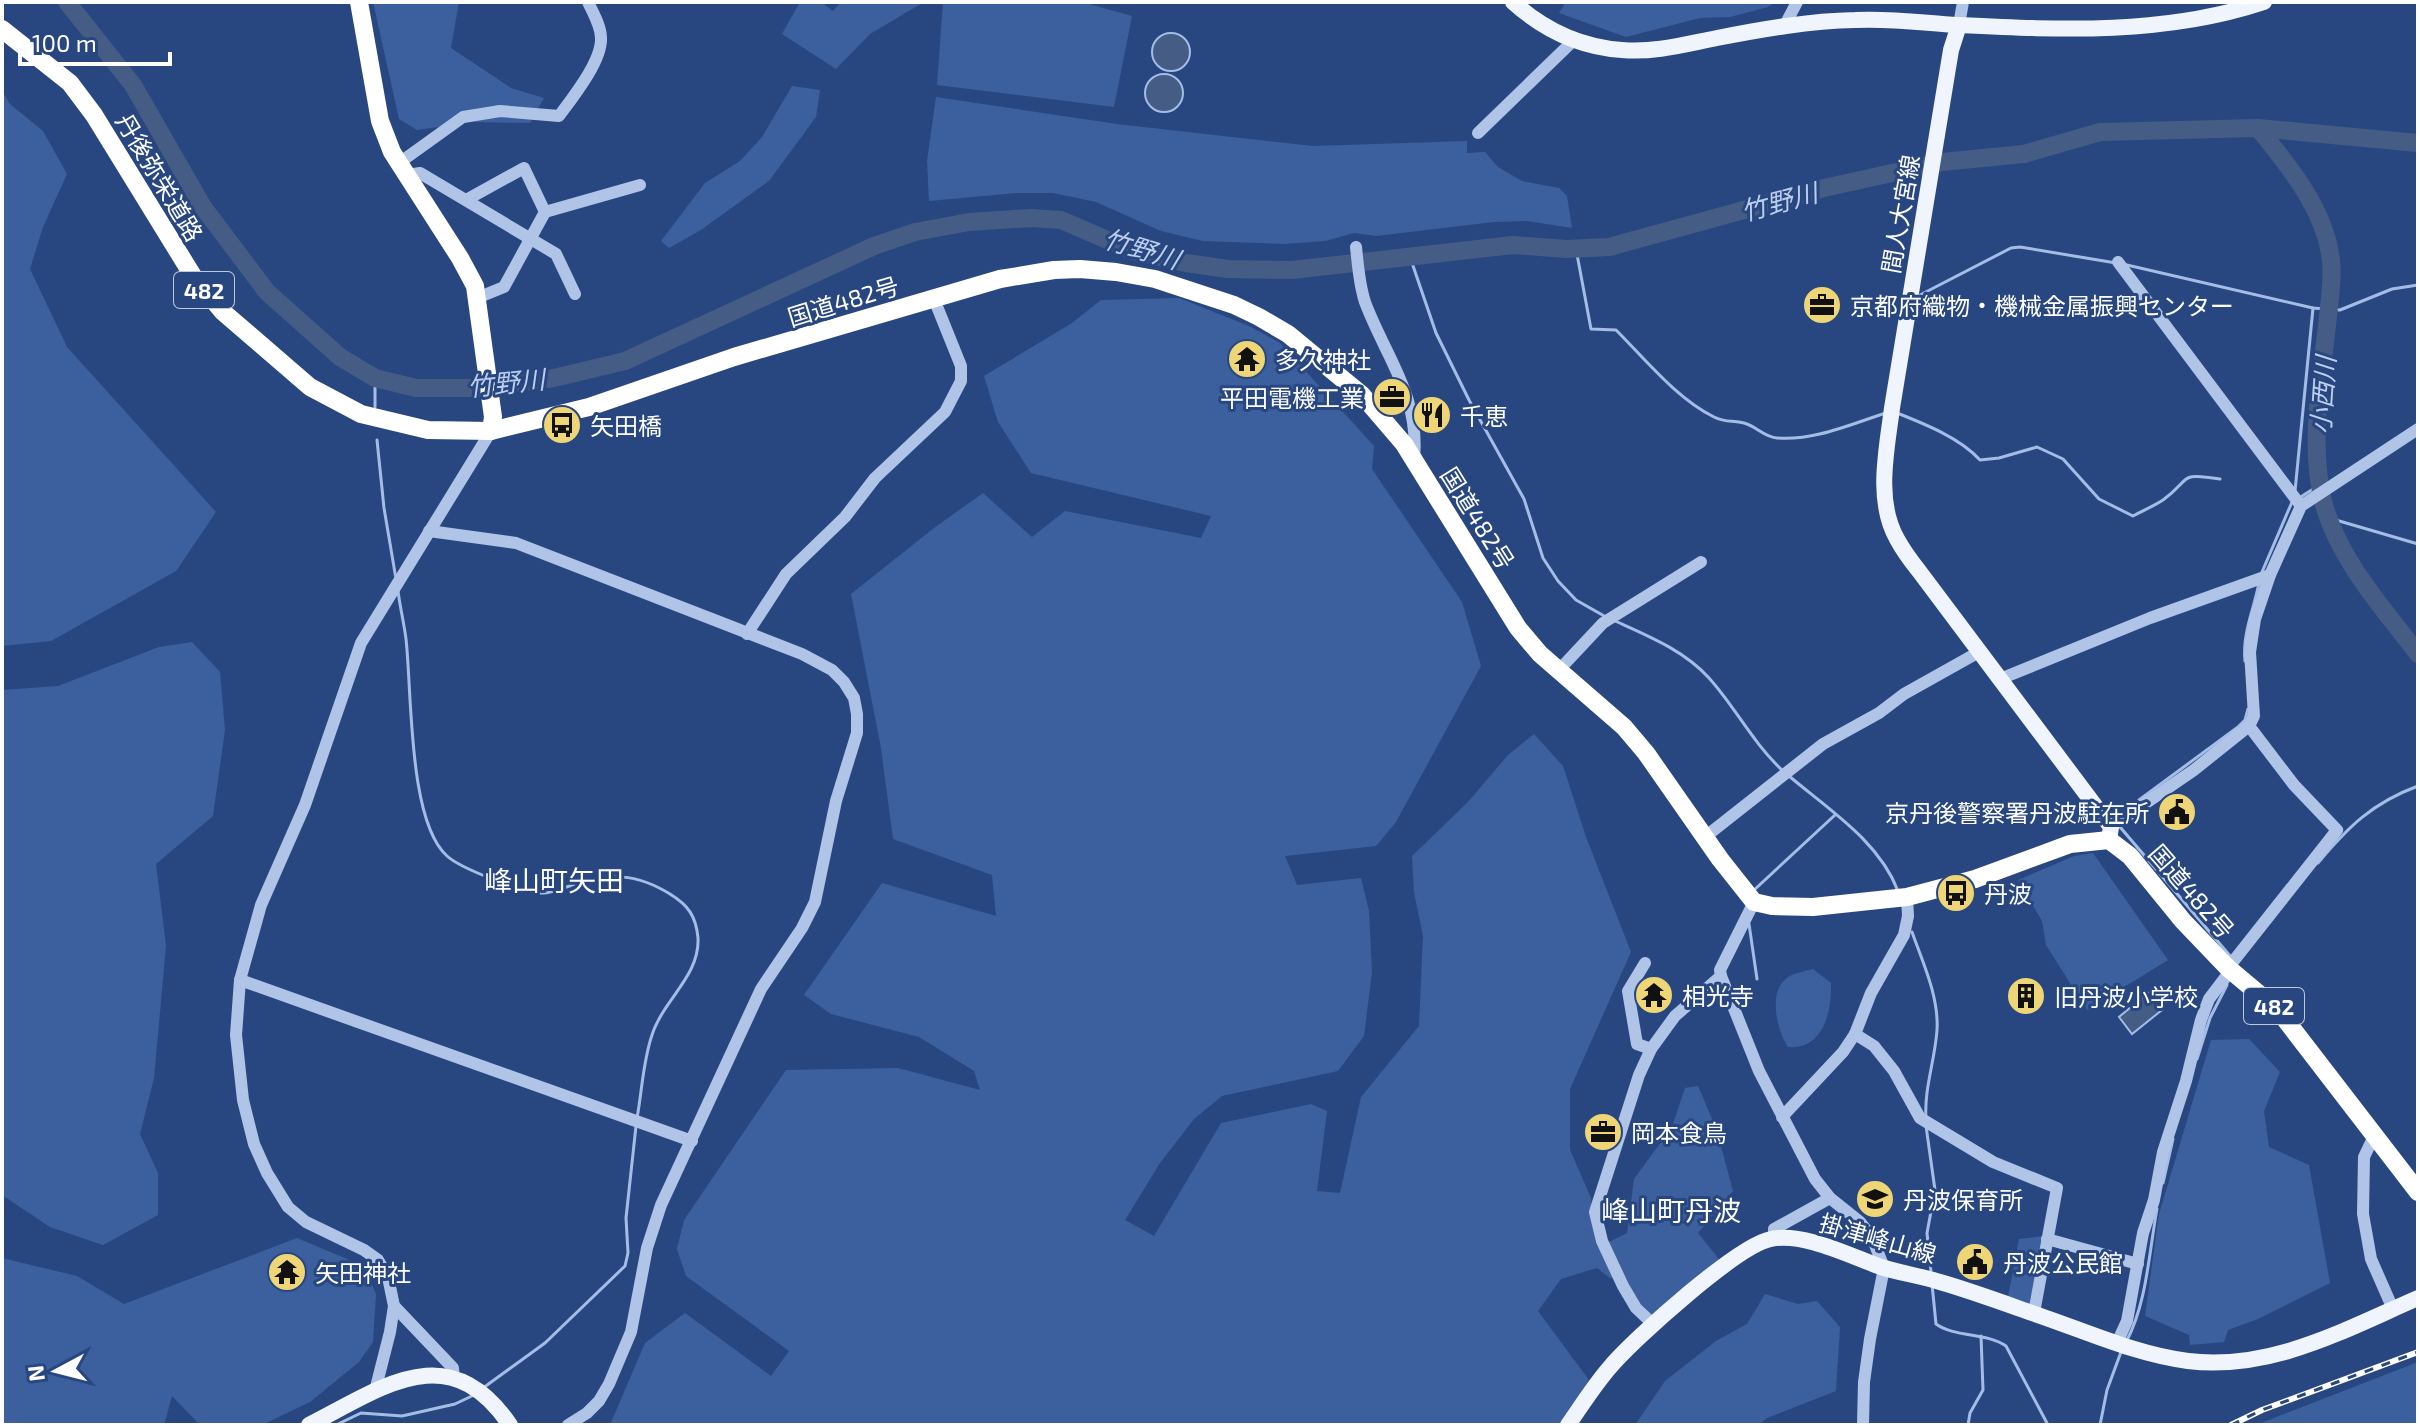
<svg xmlns="http://www.w3.org/2000/svg" width="2420" height="1427" font-family="'Exo 2','Noto Sans JP',sans-serif">
	<style>
		.green { fill: #3c609e }
		.water { fill: #455c85; stroke: #a4bde6; stroke-width: 2 }
		.lines { fill: none; stroke-linecap: round; stroke-linejoin: round }
		.stream { stroke: #a4bde6; stroke-width: 3 }
		.river { stroke: #455c85; stroke-width: 18 }
		.minor { stroke: #afc4e6; stroke-width: 12 }
		.major { stroke: #f0f4fd; stroke-width: 16 }
		.highway { stroke: #fff; stroke-width: 18 }
		.rail-casing { stroke: #fff; stroke-width: 6 }
		.rail { stroke: #284781; stroke-width: 3; stroke-dasharray: 9; stroke-linecap: butt }
		.labels { text-anchor: middle; dominant-baseline: central; stroke-width: 6; stroke-linejoin: round; paint-order: stroke }
		.shield { fill: #284781; stroke: #bec8d9; stroke-width: 2 }
		.shield-label { font-size: 22px; font-weight: bold; fill: #fff }
		.street-label { font-size: 24px; fill: #fff; stroke: #284781 }
		.poi-label { font-size: 24px; fill: #fff; stroke: #284781; text-anchor: start }
		.water-label { font-size: 26px; font-style: italic; fill: #bbceed; stroke: #284781 }
		.quarter-label { font-size: 28px; fill: #fff; stroke: #284781 }
	</style>
	<rect width="100%" height="100%" fill="#284781"/>
	<!-- green -->
	<g class="green">
		<polygon points="373,2 459,2 451,48 511,88 544,98 530,123 473,122 417,130 399,119"/>
		<polygon points="800,2 821,2 833,11 841,2 924,2 870,34 836,69 782,34"/>
		<polygon points="943,2 1082,2 1132,16 1114,107 937,85"/>
		<polygon points="1566,2 1775,2 1768,7 1730,17 1700,18 1626,37 1559,13"/>
		<polygon points="792,86 820,90 816,117 769,181 701,230 669,248 661,241 705,183 740,161 762,137"/>
		<polygon points="2,91 10,104 43,131 67,174 43,227 30,269 67,347 216,512 176,571 51,641 2,646"/>
		<polygon points="936,97 1117,124 1313,146 1467,141 1467,153 1485,152 1498,167 1522,181 1559,188 1567,196 1572,228 1527,221 1494,222 1376,236 1354,233 1325,241 1285,244 1203,241 1161,231 1096,202 1053,193 1016,193 929,201 927,161"/>
		<polygon points="1179,298 1249,326 1280,343 1374,446 1372,469 1462,602 1481,666 1396,822 1376,846 1285,856 1297,885 1361,878 1369,911 1372,972 1364,1036 1338,1071 1222,1096 1194,1119 1160,1163 1125,1220 1154,1236 1221,1123 1311,1104 1327,1111 1317,1191 1340,1193 1361,1097 1419,1026 1423,936 1414,892 1412,856 1468,802 1508,755 1534,734 1563,766 1586,837 1631,952 1570,1089 1570,1150 1591,1198 1594,1231 1615,1278 1610,1278 1597,1268 1561,1279 1538,1311 1589,1380 1561,1425 610,1425 645,1343 685,1313 771,1376 789,1351 686,1276 677,1249 684,1220 786,1070 898,1068 980,1090 974,1071 919,1037 831,1014 804,995 882,883 996,916 992,875 893,839 881,748 851,594 934,528 983,493 1032,537 1065,511 1201,538 1211,516 1031,473 998,422 984,376 1072,323 1101,300"/>
		<polygon points="192,642 220,672 225,730 213,816 156,864 166,946 154,1078 140,1134 158,1173 158,1215 103,1245 50,1227 2,1195 2,690 58,686 159,647"/>
		<polygon points="2093,853 2168,960 2087,1010 2046,945 2042,921 2018,880 2074,856"/>
		<path d="M1813,969l18,14c1,29 -8,67 -43,64 -11,-17 -21,-56 0,-70 7,-4 18,-6 25,-8z"/>
		<polygon points="2249,1039 2280,1072 2264,1111 2269,1147 2309,1165 2330,1283 2258,1319 2228,1330 2224,1342 2190,1345 2189,1335 2145,1316 2159,1214 2211,1040"/>
		<polygon points="1698,1086 1716,1128 1733,1191 1698,1233 1722,1263 1652,1317 1638,1307 1607,1243 1627,1233 1634,1179 1672,1127 1685,1088"/>
		<polygon points="2043,1236 2031,1305 2008,1297 2019,1239"/>
		<polygon points="297,1238 364,1266 376,1294 373,1342 359,1362 310,1402 262,1425 200,1425 172,1396 164,1425 2,1425 2,1258 77,1276 124,1304"/>
		<polygon points="1765,1294 1798,1304 1817,1301 1840,1327 1836,1391 1767,1418 1759,1425 1635,1425 1665,1381 1716,1341 1747,1324"/>
		<polygon points="2418,1362 2418,1425 2256,1425"/>
	</g>
	<!-- water -->
	<g class="water">
		<circle cx="1171" cy="52" r="19"/>
		<circle cx="1164" cy="93" r="19"/>
		<polygon points="2148,993 2162,1010 2132,1034 2119,1017"/>
	</g>
	<g class="lines">
		<!-- stream -->
		<g class="stream">
			<path d="M1576,249l15,80 25,1c29,29 60,68 98,87 12,6 19,3 30,6 12,3 20,14 33,15 37,3 74,-14 109,-25"/>
			<polyline points="1410,257 1436,333 1469,400 1524,499 1543,558 1558,581 1576,600 1606,617"/>
			<polyline points="2127,265 2313,308 2340,310 2392,289 2418,285"/>
			<polyline points="1920,295 2011,248 2020,247 2116,263"/>
			<polyline points="375,378 375,407"/>
			<path d="M1897,413c28,11 63,25 83,47l19,-2 38,-11 26,12 36,40 34,17c9,-5 21,-10 30,-16 29,-21 14,-28 57,-21"/>
			<polyline points="377,440 384,508 396,579"/>
			<polyline points="2295,491 2313,308"/>
			<polyline points="2299,498 2321,484"/>
			<polyline points="2329,518 2418,544"/>
			<polyline points="2262,572 2292,502"/>
			<path d="M398,591c2,16 6,32 8,48 6,53 2,182 41,217 13,12 78,38 96,37 9,0 20,-5 29,-8 40,-11 62,-13 98,9 18,11 26,22 28,44 2,38 -35,62 -46,97 -9,26 -10,56 -15,83"/>
			<path d="M1613,620c33,15 71,30 96,58 27,30 43,64 74,93"/>
			<path d="M2245,661c-3,-27 9,-52 14,-78"/>
			<path d="M1789,776c39,33 90,65 109,115"/>
			<polyline points="2139,800 2238,727 2245,720 2248,709"/>
			<polyline points="2122,826 2120,827 2231,957"/>
			<path d="M2318,863c30,-36 54,-60 100,-77"/>
			<polyline points="1753,891 1835,815"/>
			<polyline points="1749,924 1757,979"/>
			<path d="M1912,932c11,31 27,65 25,98 -2,30 -13,59 -11,88"/>
			<polyline points="2197,1059 2210,1018 2227,985"/>
			<polyline points="1926,1126 1935,1190 1927,1233 1931,1272"/>
			<polyline points="2163,1183 2173,1139"/>
			<path d="M1932,1284l4,40c20,14 49,8 70,22l42,79"/>
			<path d="M2126,1342c21,-39 23,-90 31,-133"/>
			<polyline points="483,1388 545,1343 625,1266 628,1253 626,1218 636,1126"/>
			<polyline points="336,1425 361,1413 402,1416 455,1404 474,1395"/>
			<polyline points="1968,1425 1970,1413 1983,1390 1981,1336"/>
			<polyline points="2100,1425 2107,1390 2121,1352"/>
		</g>
		<!-- river -->
		<g class="river">
			<polyline points="67,2 133,85 203,207 267,292 340,357 375,378 416,388 479,388 554,378 625,361 874,246 915,232 969,222 1031,218 1061,220 1133,251 1186,263 1228,269 1292,270 1513,245 1566,249 1609,247 1824,188 1942,162 2024,154 2100,132 2258,128 2418,143"/>
			<path d="M2258,128c31,38 68,83 73,133 2,18 -1,37 -3,55 -6,60 -20,129 -4,189 16,56 59,103 94,149"/>
		</g>
		<!-- minor -->
		<g class="minor">
			<polyline points="1785,25 1797,2"/>
			<polyline points="1959,25 1963,2"/>
			<polyline points="1478,133 1574,40"/>
			<path d="M399,163l64,-46 37,-6 59,5c14,-19 43,-55 42,-78 0,-12 -8,-25 -13,-36"/>
			<polyline points="407,175 420,173 556,254 575,294"/>
			<polyline points="466,200 524,168 545,212"/>
			<path d="M1356,247c2,18 3,37 9,55 20,54 55,94 49,156"/>
			<polyline points="2118,262 2301,506"/>
			<polyline points="477,298 504,287 545,212 640,185"/>
			<polyline points="429,531 516,543 802,654 832,670 844,682 854,698 857,714 857,733 836,801 815,902 802,928 761,989 661,1205 647,1248 631,1332 609,1384 599,1401 587,1413 568,1425"/>
			<polyline points="747,634 786,574 845,517 875,478 945,412 961,381 961,366 934,299"/>
			<polyline points="1559,670 1603,623 1701,562"/>
			<polyline points="2000,679 2150,618 2270,575"/>
			<polyline points="2111,827 2194,770 2249,726 2254,716 2250,652 2255,619 2270,575 2301,506 2418,429"/>
			<polyline points="1705,837 1823,744 1879,713 1904,694 1979,652"/>
			<polyline points="1754,902 1720,970 1721,976 1759,1071 1815,1179 1830,1198 1860,1222 1872,1237 1884,1268 1870,1339 1864,1382 1863,1425"/>
			<polyline points="1645,963 1628,991 1637,1044 1651,1049"/>
			<polyline points="2228,968 2337,830 2294,785 2249,726"/>
			<polyline points="240,980 692,1141"/>
			<polyline points="1855,1034 1874,1046 1894,1071 1920,1118 1993,1162 2057,1188 2034,1313"/>
			<polyline points="1782,1117 1843,1052 1855,1034 1871,993 1904,935 1908,916 1907,897"/>
			<polyline points="2375,1134 2364,1157 2363,1214 2371,1259 2393,1309"/>
			<polyline points="1774,1238 1774,1229 1830,1198"/>
			<polyline points="2047,1239 2138,1264"/>
			<polyline points="394,1306 453,1368 454,1379"/>
			<polyline points="1654,1325 1636,1308 1623,1286 1602,1241 1595,1212 1639,1075 1651,1049 1675,1016 1721,976"/>
			<polyline points="2117,1343 2127,1321 2143,1233 2154,1200 2163,1152 2186,1081 2201,1020 2209,999 2231,970"/>
			<polyline points="375,1391 390,1332 394,1306 388,1277 378,1260 364,1250 306,1222 288,1207 267,1173 254,1144 243,1100 236,1035 240,980 261,905 305,805 361,643 491,431"/>
		</g>
		<!-- major -->
		<g class="major">
			<path d="M1513,2c31,28 67,45 109,48 32,3 64,-6 95,-12 46,-9 92,-17 138,-18 35,-2 69,3 103,5 104,5 207,10 306,-23"/>
			<path d="M1959,25l-8,25 -59,358c-5,41 -17,92 5,131 6,11 14,22 22,32l192,256 -2,13"/>
			<path d="M309,1425c73,-37 140,-90 201,0"/>
			<path d="M1568,1425c14,-20 27,-41 43,-59 24,-28 127,-121 160,-127 32,-7 79,17 110,28 19,6 40,9 59,15 31,9 61,20 92,31 51,17 102,41 156,48 83,10 156,-31 230,-63"/>
		</g>
		<!-- highway -->
		<g class="highway">
			<polyline points="359,2 380,121 392,152 460,258 475,286 493,417 491,431"/>
			<polyline points="2,29 70,83 94,115 193,276 223,312 310,387 361,414 428,430 491,431 589,407 734,357 1000,279 1054,270 1080,269 1116,272 1155,279 1234,305 1259,317 1288,334 1362,395 1404,444 1518,628 1540,654 1624,727 1646,753 1720,859 1754,902 1772,906 1813,907 1907,897 1975,879 2070,844 2109,840 2130,856 2183,921 2228,968 2278,1010 2418,1192"/>
		</g>
		<!-- rail casing -->
		<g class="rail-casing">
			<polyline id="rail" points="2231,1425 2262,1410 2418,1352"/>
		</g>
		<!-- rail -->
		<use href="#rail" class="rail"/>
	</g>
	<!-- icons -->
	<defs>
		<g id="office-disc" transform="scale(2)"><circle r="9.5" fill="#eed576" stroke="#284781"/><path d="M-6-3h4V-5.5h4V-3h4V5H-6ZM-1-4.5V-3h2v-1.5ZM-6 0V1H6V0Z" fill="#111"/></g>
		<g id="temple-disc" transform="scale(2)"><circle r="9.5" fill="#eed576" stroke="#284781"/><path d="M0-6L5-2H3V0L6.5 2.5H4V6H1.5V3h-3V6H-4V2.5H-6.5L-3 0V-2H-5Z" fill="#111"/></g>
		<g id="restaurant-disc" transform="scale(2)"><circle r="9.5" fill="#eed576" stroke="#284781"/><path d="M-5-6h1v4h1v-4h1v4h1v-4h1v5L-1.5 .5V6h-2V.5L-5-1ZM5-6V6H3V1.5H1.5Q1.5-4 5-6Z" fill="#111"/></g>
		<g id="bus-disc" transform="scale(2)"><circle r="9.5" fill="#eed576" stroke="#284781"/><path d="M-5-6H5V4H4V6H2V4H-2V6H-4V4H-5ZM-3.5-4V0h7V-4ZM-3.5 1.2v1.5H-2V1.2ZM2 1.2v1.5H3.5V1.2Z" fill="#111"/></g>
		<g id="civic-disc" transform="scale(2)"><circle r="9.5" fill="#eed576" stroke="#284781"/><path d="M-.6-6.5H3V-4.5H.6V-3L4-1V1h2V6H-6V1h2V-1L-.6-3ZM-1.2 2.5V6h2.4V2.5Z" fill="#111"/></g>
		<g id="building-disc" transform="scale(2)"><circle r="9.5" fill="#eed576" stroke="#284781"/><path d="M-4-6H4V6H1V3H-1V6H-4ZM-2.5-4.3h1.7v1.8h-1.7ZM.8-4.3h1.7v1.8H.8ZM-2.5-1h1.7V.8h-1.7ZM.8-1h1.7V.8H.8Z" fill="#111"/></g>
		<g id="school-disc" transform="scale(2)"><circle r="9.5" fill="#eed576" stroke="#284781"/><path d="M0-5L7-2L0 1L-7-2ZM-4 1L0 2.5L4 1V4Q0 6-4 4Z" fill="#111"/></g>
	</defs>
	<g fill-rule="evenodd">
		<use href="#office-disc" x="1822" y="305"/>
		<use href="#temple-disc" x="1247" y="359"/>
		<use href="#office-disc" x="1392" y="397"/>
		<use href="#restaurant-disc" x="1432" y="415"/>
		<use href="#bus-disc" x="562" y="425"/>
		<use href="#civic-disc" x="2177" y="812"/>
		<use href="#bus-disc" x="1956" y="893"/>
		<use href="#temple-disc" x="1654" y="995"/>
		<use href="#building-disc" x="2026" y="996"/>
		<use href="#office-disc" x="1603" y="1132"/>
		<use href="#school-disc" x="1875" y="1199"/>
		<use href="#civic-disc" x="1975" y="1262"/>
		<use href="#temple-disc" x="287" y="1272"/>
	</g>
	<g class="labels">
		<!-- shield labels -->
		<g class="shield">
			<rect x="174" y="272" width="60" height="36" rx="6"/>
			<rect x="2244" y="988" width="60" height="36" rx="6"/>
		</g>
		<g class="shield-label">
			<text x="204" y="290">482</text>
			<text x="2274" y="1006">482</text>
		</g>
		<!-- street labels -->
		<g class="street-label">
			<text transform="translate(160 177) rotate(59)">丹後弥栄道路</text>
			<text transform="translate(1900 214) rotate(-80)">間人大宮線</text>
			<text transform="translate(843 301) rotate(-17)">国道482号</text>
			<text transform="translate(1478 518) rotate(58)">国道482号</text>
			<text transform="translate(2192 891) rotate(49)">国道482号</text>
			<text transform="translate(1878 1238) rotate(16)">掛津峰山線</text>
		</g>
		<!-- poi labels -->
		<g class="poi-label">
			<text x="1850" y="305">京都府織物・機械金属振興センター</text>
			<text x="1275" y="359">多久神社</text>
			<text x="1364" y="397" text-anchor="end">平田電機工業</text>
			<text x="1460" y="415">千恵</text>
			<text x="590" y="425">矢田橋</text>
			<text x="2149" y="812" text-anchor="end">京丹後警察署丹波駐在所</text>
			<text x="1984" y="893">丹波</text>
			<text x="1682" y="995">相光寺</text>
			<text x="2054" y="996">旧丹波小学校</text>
			<text x="1631" y="1132">岡本食鳥</text>
			<text x="1903" y="1199">丹波保育所</text>
			<text x="2003" y="1262">丹波公民館</text>
			<text x="315" y="1272">矢田神社</text>
		</g>
		<!-- water labels -->
		<g class="water-label">
			<text transform="translate(1779 201) rotate(-15)">竹野川</text>
			<text transform="translate(1142 248) rotate(17)">竹野川</text>
			<text transform="translate(506 382) rotate(-6)">竹野川</text>
			<text transform="translate(2322 395) rotate(-86)">小西川</text>
		</g>
		<!-- quarter labels -->
		<g class="quarter-label">
			<text x="554" y="880">峰山町矢田</text>
			<text x="1671" y="1210">峰山町丹波</text>
		</g>
	</g>
	<!-- border -->
	<rect width="2420" height="1427" fill="none" stroke="#ffffff" stroke-width="8"/>
	<!-- north arrow -->
	<g transform="translate(56 1371) rotate(263)" stroke="#284781" stroke-width="6" paint-order="stroke">
	<path d="M0-6L14 30L0 20L-14 30Z" fill="#ffffff"/>
	<text y="-12" font-size="22" font-weight="bold" text-anchor="middle" fill="#ffffff">N</text>
	</g>
	<!-- scale -->
	<path d="M20 52v12h150v-12" fill="none" stroke="#ffffff" stroke-width="4"/>
	<text x="32" y="52" font-size="24" fill="#ffffff" stroke="#284781" stroke-width="6" paint-order="stroke">100 m</text>
</svg>
